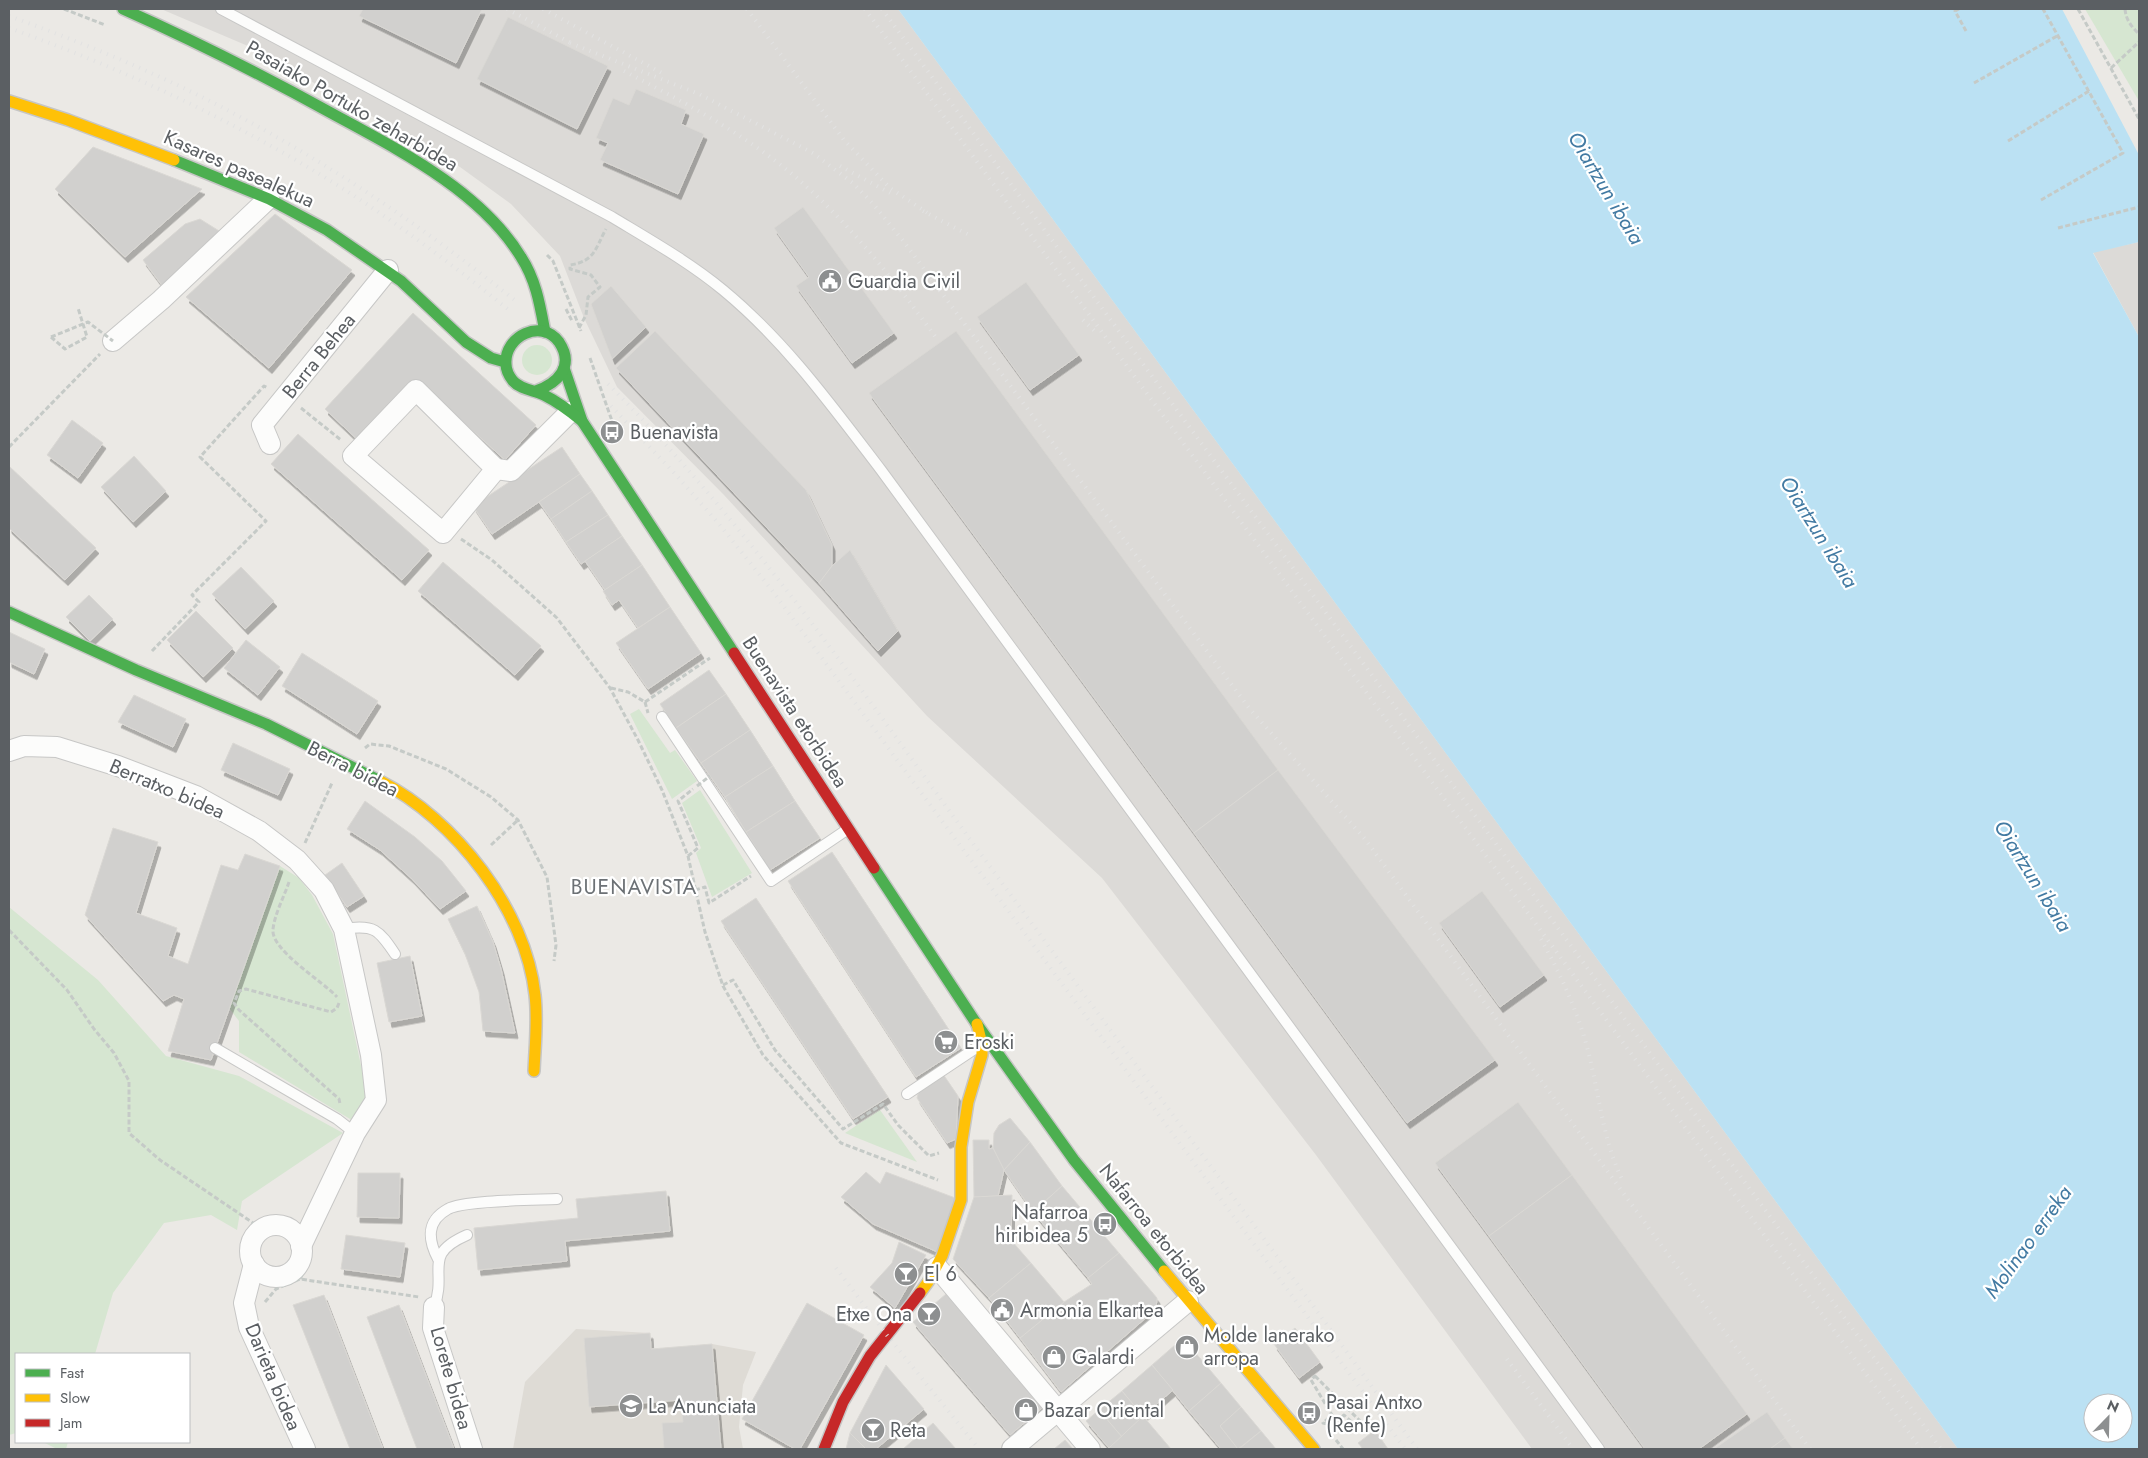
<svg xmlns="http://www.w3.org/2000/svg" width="2148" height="1458" font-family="Jost,sans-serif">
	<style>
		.industrial { fill: #dcdad7 }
		.education { fill: #dedbd5 }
		.green { fill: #d6e6d1 }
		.water { fill: #bbe1f3; fill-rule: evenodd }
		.building { fill: #d1d0ce; stroke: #dad8d4; filter: url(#shadow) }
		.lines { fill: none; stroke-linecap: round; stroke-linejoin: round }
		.lane-casing { stroke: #c7c7c6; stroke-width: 12 }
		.street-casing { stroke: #c7c7c6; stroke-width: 22 }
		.fast-casing { stroke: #c6c6c5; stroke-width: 14 }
		.slow-casing { stroke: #c6c6c5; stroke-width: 14 }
		.jam-casing { stroke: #c6c6c5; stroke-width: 14 }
		.path { stroke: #c5cac7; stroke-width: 3; stroke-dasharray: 5 2.5; stroke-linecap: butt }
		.lane { stroke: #fcfcfb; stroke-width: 10 }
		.street { stroke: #fcfcfb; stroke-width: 20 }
		.fast { stroke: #4caf50; stroke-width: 11 }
		.slow { stroke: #ffc107; stroke-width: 11 }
		.jam { stroke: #c62828; stroke-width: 11 }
		.rail { stroke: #e2e2e2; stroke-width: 4; stroke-dasharray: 1 6; stroke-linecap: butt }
		.path-bridge { stroke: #c5cac7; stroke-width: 3; stroke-dasharray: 5 2.5; stroke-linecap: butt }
		.labels { text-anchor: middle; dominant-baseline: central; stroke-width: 4.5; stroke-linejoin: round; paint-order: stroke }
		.street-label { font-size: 20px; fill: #5b5f63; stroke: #fff }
		.poi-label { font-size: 20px; fill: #5b5f63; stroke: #fff; text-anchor: start }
		.water-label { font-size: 21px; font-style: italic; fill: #427aa2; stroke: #fff }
		.neighbourhood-label { font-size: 21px; letter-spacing: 1px; fill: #6c7175; stroke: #fff }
	</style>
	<defs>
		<filter id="shadow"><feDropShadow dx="3" dy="5.5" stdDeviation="0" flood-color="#0004"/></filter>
	</defs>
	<rect width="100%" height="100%" fill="#ebe9e5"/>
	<!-- industrial -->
	<g class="industrial">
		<polygon points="161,9 898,9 1958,1449 1532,1449 1316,1155 1102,878 927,716 724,495 617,387 584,318 560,256 511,204 460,167 255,49"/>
		<polygon points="2139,242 2139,337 2093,252"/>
	</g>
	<!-- education -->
	<polygon class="education" points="576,1329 650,1333 652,1349 712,1344 756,1352 743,1385 739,1427 743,1449 513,1449 525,1382"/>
	<!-- green -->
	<g class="green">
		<polygon points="2085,9 2139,9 2139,101"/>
		<circle cx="537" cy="360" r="15"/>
		<polygon points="639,709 670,753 675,750 697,781 672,799 630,714"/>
		<polygon points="700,790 752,873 712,897 696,853 701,848 682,803"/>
		<polygon points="280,866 299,878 312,895 333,934 367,1094 355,1122 239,1052 239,1021 229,1008"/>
		<polygon points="9,907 98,980 166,1056 239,1076 343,1133 242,1201 237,1230 211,1215 164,1223 113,1293 95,1354 16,1354 16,1433 9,1435"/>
		<polygon points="880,1110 917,1162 845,1133"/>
		<polygon points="43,1442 68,1442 66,1449 57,1449"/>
	</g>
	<!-- water -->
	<path class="water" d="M898,9h1164l77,146v87l-46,11 46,84v1112h-181zM2093,1403h30v30h-30z"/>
	<!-- building -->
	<g class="building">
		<polygon points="363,9 482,9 456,63 359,16"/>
		<polygon points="508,17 608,66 577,129 477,79"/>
		<polygon points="636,89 686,110 681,124 704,134 678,194 600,160 608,143 596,138 613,98 629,105"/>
		<polygon points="93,147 202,189 125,257 55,189"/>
		<polygon points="803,207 894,333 852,363 796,286 809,277 774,228"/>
		<polygon points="275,214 352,270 269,368 186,297"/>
		<polygon points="200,219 224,234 164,288 143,260 185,224"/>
		<polygon points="1026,282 1079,355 1030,390 977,317"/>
		<polygon points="611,286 646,327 612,359 591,304"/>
		<polygon points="413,313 536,425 505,460 418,381 361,443 325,409"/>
		<polygon points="655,331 806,490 832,545 832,566 819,583 616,368"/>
		<polygon points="956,331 1278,770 1194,833 869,393"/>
		<polygon points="72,420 103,443 78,478 47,455"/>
		<polygon points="298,434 429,550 402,580 271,464"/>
		<polygon points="562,447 580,474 492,534 473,506"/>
		<polygon points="134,456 166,491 133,522 101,487"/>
		<polygon points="9,466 96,548 65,580 9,528"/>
		<polygon points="580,474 592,491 551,519 539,502"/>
		<polygon points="592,491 608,515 566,542 551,519"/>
		<polygon points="608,515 622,536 581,564 566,542"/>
		<polygon points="622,536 642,565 605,590 585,561"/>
		<polygon points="850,550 898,631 878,651 819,583 832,566"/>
		<polygon points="443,562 541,646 515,675 418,591"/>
		<polygon points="642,565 670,607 638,628 619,600 612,605 603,591"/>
		<polygon points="241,567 274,601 245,629 212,594"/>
		<polygon points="89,595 113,619 90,641 66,617"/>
		<polygon points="670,607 701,653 648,689 616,643"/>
		<polygon points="196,611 233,648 203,677 167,640"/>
		<polygon points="9,632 45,649 34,674 9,662"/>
		<polygon points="246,640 280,667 258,695 224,668"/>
		<polygon points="302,653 378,701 357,734 282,686"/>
		<polygon points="709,670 726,694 676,728 660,704"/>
		<polygon points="726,694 750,730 701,763 676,728"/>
		<polygon points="134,695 186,719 173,747 118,722"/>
		<polygon points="750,730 773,766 725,797 701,763"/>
		<polygon points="233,743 290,769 278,795 221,770"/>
		<polygon points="773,766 795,801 746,832 725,797"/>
		<polygon points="1278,770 1495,1060 1407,1123 1194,833"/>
		<polygon points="365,801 415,837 442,861 466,891 440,909 412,879 380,850 347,829"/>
		<polygon points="795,801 820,838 770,870 746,832"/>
		<polygon points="113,828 158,842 136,913 177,928 168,956 188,964 221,865 238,870 245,854 280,866 211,1060 168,1051 184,999 174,995 163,1001 85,915"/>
		<polygon points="832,852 961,1048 916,1077 788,881"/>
		<polygon points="342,863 364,896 347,907 325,875"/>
		<polygon points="1482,891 1544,975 1500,1007 1439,923"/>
		<polygon points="756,898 888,1097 853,1119 721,921"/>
		<polygon points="477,906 493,942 501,969 515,1033 483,1031 479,992 465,954 448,919"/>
		<polygon points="410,956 422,1016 389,1022 377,963"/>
		<polygon points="943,1074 958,1096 956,1139 947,1143 917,1098 919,1090"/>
		<polygon points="1518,1102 1572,1175 1489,1236 1435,1163"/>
		<polygon points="1010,1118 1030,1142 1004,1170 993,1148 994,1133 999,1125"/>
		<polygon points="973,1140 989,1140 989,1149 993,1148 1004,1170 998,1196 974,1197"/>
		<polygon points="1030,1142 1062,1186 1033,1212 1004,1170"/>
		<polygon points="866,1172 880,1184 886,1172 958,1199 940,1253 873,1224 841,1197"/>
		<polygon points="358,1173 400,1173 399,1218 357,1217"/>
		<polygon points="1572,1175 1747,1414 1699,1449 1645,1449 1489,1236"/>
		<polygon points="1062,1186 1119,1253 1088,1278 1033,1212"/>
		<polygon points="666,1191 670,1231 565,1241 567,1261 478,1270 474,1228 578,1218 576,1199"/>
		<polygon points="1012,1195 1011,1240 1031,1263 989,1298 953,1259 974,1197"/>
		<polygon points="346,1235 405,1243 400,1277 341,1269"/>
		<polygon points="899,1242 926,1255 895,1308 870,1287 892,1263"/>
		<polygon points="1119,1253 1157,1298 1156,1309 1061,1392 1020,1338 1064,1302 1092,1284 1088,1278"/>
		<polygon points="1031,1263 1064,1302 1020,1338 989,1298"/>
		<polygon points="946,1294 1042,1408 1010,1435 913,1322"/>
		<polygon points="324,1295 383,1449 350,1449 293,1305"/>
		<polygon points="807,1303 864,1335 800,1449 795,1449 742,1419"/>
		<polygon points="399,1305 454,1449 417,1449 367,1317"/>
		<polygon points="1295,1328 1320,1362 1299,1378 1274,1344"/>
		<polygon points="650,1333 651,1349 712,1344 721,1449 664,1449 662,1423 683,1422 681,1400 589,1407 584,1338"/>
		<polygon points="1183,1338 1221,1383 1189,1411 1152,1365"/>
		<polygon points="886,1365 924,1409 876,1449 866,1449 850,1433"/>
		<polygon points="1152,1365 1173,1390 1143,1416 1122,1391"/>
		<polygon points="1221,1383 1241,1407 1220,1426 1238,1449 1221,1449 1189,1411"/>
		<polygon points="1122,1391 1143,1416 1122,1437 1099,1410"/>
		<polygon points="1241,1407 1261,1431 1238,1449 1220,1426"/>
		<polygon points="1099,1410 1122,1437 1109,1448 1086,1421"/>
		<polygon points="1767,1412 1785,1438 1770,1449 1714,1449"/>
		<polygon points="1143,1416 1171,1449 1110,1449 1109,1448"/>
		<polygon points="933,1423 956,1449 903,1449"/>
		<polygon points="1375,1430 1388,1449 1363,1449 1358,1443"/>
		<polygon points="1261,1431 1276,1449 1239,1449"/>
		<polygon points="850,1433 866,1449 846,1449"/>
		<polygon points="1785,1438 1793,1449 1770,1449"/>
		<polygon points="1065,1440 1073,1449 1054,1449"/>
	</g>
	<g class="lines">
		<!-- lane casing -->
		<g class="lane-casing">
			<g id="lane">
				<path d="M221,9l391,208c38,23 77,45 111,73 62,51 109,116 158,180l718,979"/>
				<polyline points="662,717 771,881 848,829"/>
				<path d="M344,929c30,-5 35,1 51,25"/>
				<polyline points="215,1048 337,1119 355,1133"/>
				<polyline points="907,1094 979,1046"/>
				<path d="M438,1259c-10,-19 -12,-38 10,-50 15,-9 88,-9 109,-10"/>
				<path d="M434,1307c14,-36 -13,-52 33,-72"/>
			</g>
		</g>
		<!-- street casing -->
		<g class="street-casing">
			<g id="street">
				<polyline points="113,341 161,300 269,198"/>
				<polygon points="416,390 496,469 443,533 353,456"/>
				<polyline points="270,444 262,425 388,270"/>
				<polyline points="496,469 511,471 570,412"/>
				<polyline points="9,751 24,746 57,747 118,766 196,796 259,831 297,860 324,890 344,929 371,1055 376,1100 355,1133 301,1246"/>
				<circle cx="276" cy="1251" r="26"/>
				<polyline points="254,1264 244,1303 249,1327 305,1449"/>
				<polyline points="937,1267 1090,1449"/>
				<polyline points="434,1307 433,1328 472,1449"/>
				<polyline points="1012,1449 1188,1301"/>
			</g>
		</g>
		<!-- fast casing -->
		<g class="fast-casing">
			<g id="fast">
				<path d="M123,9c72,32 141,67 210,105 66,36 148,77 188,143 15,23 19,48 24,75"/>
				<polyline points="174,160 269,199 327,230 401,281 466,342 491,358 505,362"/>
				<polyline points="564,368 582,421 734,653"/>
				<path d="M536,391c22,-8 39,-25 23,-49 -17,-24 -55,-6 -53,22 0,6 3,12 7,17 8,9 21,9 31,14 14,7 26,16 38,26"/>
				<polyline points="9,612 136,670 266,724 380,781"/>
				<polyline points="874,868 976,1023 1074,1160 1164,1271"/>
			</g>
		</g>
		<!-- slow casing -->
		<g class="slow-casing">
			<g id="slow">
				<polyline points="9,101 68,120 174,160"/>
				<path d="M380,781c75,38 146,129 155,214 3,25 0,51 -1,76"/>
				<polyline points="1164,1271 1314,1449"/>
				<polyline points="920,1293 928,1282 942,1256 961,1200 961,1147 968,1102 982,1055 982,1044 977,1024"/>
			</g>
		</g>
		<!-- jam casing -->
		<g class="jam-casing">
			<g id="jam">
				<polyline points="734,653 874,868"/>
				<polyline points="824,1449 843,1402 870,1356 920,1293"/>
			</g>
		</g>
		<!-- path -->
		<g class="path">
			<polyline points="64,9 105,25"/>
			<polyline points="1959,9 1955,11 1966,31"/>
			<polyline points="2078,9 2139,119"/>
			<path d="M2125,9c1,11 6,17 14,25"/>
			<polyline points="2111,68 2139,42"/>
			<polyline points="1974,83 2057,36"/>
			<polyline points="2008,141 2089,91"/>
			<polyline points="2041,200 2123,153 2043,9"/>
			<polyline points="2058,228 2139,207"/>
			<polyline points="547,255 553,261 581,331"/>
			<polyline points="566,309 572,321"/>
			<path d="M579,328l7,-13 2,-18 12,-10 -9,-12 -21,-6v-4c25,-4 25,-16 36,-36"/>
			<polyline points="51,337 65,349 87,337 78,308"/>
			<polyline points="590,358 612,421"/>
			<polyline points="301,408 341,440"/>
			<polyline points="9,447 100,354"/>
			<polyline points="461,539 492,560 557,618 610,688 638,740 662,790 688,856 705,932 723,986 763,1055 841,1143 938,1180"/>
			<polyline points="152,651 199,602 192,595 266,521 200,457 264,386 268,388"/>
			<polyline points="611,688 628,692 645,702"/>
			<polyline points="645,702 710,658"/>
			<polyline points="645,702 648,713"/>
			<polyline points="365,748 370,744 389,746 446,769 491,797 518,820 547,877 556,945 554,961"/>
			<polyline points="305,843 332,783"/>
			<polyline points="491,845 518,820"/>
			<polyline points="688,856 698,848 678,801 693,789"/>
			<path d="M289,882c-5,15 -14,31 -16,47 -3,21 51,53 64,68"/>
			<polyline points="695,890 705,887 709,903 751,876"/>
			<polyline points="9,930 67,990 94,1029 114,1053 129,1081 129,1133 160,1160 262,1229"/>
			<polyline points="723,985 733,980 775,1050 843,1129 883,1104 898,1125 929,1156 939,1153"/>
			<polyline points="339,1003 337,1008 331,1012 246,989 239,991 234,1003 239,1010 339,1099 340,1104"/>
			<polyline points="300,1279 307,1264"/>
			<polyline points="265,1302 276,1289 300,1279 419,1297"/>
			<polygon points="1315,1376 1360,1421 1355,1425 1344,1415 1332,1425 1323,1423 1332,1415 1311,1380"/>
			<polyline points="1336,1440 1343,1449"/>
		</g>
		<!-- lane -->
		<use href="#lane" class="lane"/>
		<!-- street -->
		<use href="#street" class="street"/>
		<!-- fast -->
		<use href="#fast" class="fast"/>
		<!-- slow -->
		<use href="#slow" class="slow"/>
		<!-- jam -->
		<use href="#jam" class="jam"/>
		<!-- rail -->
		<g class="rail">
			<polyline points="507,9 575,45"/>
			<polyline points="543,9 662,73"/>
			<polyline points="747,9 844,140 890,188 929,214"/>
			<polyline points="865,9 1921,1449"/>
			<polyline points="882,9 1941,1449"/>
			<path d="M9,16c80,29 160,62 235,103 97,52 187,114 273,183"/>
			<path d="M9,28c109,39 213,87 312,147 66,40 128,87 188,135"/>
			<polyline points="570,43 699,94 813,153 854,184 874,205 904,242 1249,708 1365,839 1810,1449"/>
			<path d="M624,71c58,30 117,61 168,103 57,48 102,106 145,165"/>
			<polyline points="840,166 890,193"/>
			<polyline points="923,211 971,236"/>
			<polyline points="1083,320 1098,334"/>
			<path d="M608,384c138,138 249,301 364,458 148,202 298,403 445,607"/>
			<polyline points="611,406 677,476 719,524 771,589 1405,1449"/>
			<path d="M1541,939c21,38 39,77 49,120 10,41 14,86 34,124"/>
			<polyline points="836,1268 886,1334 979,1449"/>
			<polyline points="1507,1359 1573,1449"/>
		</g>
		<!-- path-bridge -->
		<g class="path-bridge">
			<polyline points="51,337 88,322 113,341"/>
			<polyline points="697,786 710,776"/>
		</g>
	</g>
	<!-- icons -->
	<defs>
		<g id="civic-disc" transform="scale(1.25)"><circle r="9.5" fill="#8d8f90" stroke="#fff"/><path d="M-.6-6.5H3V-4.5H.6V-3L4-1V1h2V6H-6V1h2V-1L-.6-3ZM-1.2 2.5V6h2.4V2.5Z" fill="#fff"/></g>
		<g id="bus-disc" transform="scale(1.25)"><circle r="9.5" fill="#8d8f90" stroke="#fff"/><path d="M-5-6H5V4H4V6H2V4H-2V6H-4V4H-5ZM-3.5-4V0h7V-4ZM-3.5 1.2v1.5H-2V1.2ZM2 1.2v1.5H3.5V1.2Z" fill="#fff"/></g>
		<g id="supermarket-disc" transform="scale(1.25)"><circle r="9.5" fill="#8d8f90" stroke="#fff"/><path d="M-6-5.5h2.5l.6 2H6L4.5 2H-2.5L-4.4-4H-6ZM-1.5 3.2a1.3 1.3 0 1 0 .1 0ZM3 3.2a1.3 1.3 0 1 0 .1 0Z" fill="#fff"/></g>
		<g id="bar-disc" transform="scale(1.25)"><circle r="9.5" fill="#8d8f90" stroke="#fff"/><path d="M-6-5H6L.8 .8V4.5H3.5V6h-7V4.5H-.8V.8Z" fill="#fff"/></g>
		<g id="shop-disc" transform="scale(1.25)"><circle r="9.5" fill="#8d8f90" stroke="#fff"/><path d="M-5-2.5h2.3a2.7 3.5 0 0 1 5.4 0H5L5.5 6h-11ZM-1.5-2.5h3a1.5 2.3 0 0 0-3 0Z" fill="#fff"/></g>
		<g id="school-disc" transform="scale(1.25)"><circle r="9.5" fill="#8d8f90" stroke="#fff"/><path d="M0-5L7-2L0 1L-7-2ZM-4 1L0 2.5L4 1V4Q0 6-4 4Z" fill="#fff"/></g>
	</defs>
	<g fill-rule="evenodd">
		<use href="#civic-disc" x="830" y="281"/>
		<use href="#bus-disc" x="612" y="432"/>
		<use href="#supermarket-disc" x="946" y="1042"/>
		<use href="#bus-disc" x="1105" y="1224"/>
		<use href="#bar-disc" x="906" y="1274"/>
		<use href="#civic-disc" x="1002" y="1310"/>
		<use href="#bar-disc" x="929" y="1314"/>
		<use href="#shop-disc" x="1187" y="1347"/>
		<use href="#shop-disc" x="1054" y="1357"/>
		<use href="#school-disc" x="631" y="1406"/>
		<use href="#shop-disc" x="1026" y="1410"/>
		<use href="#bus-disc" x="1309" y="1413"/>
		<use href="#bar-disc" x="873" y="1430"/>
	</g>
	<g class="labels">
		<!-- street labels -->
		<g class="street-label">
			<text transform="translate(352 106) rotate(30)">Pasaiako Portuko zeharbidea</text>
			<text transform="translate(239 169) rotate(24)">Kasares pasealekua</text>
			<text transform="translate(319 356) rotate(-51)">Berra Behea</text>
			<text transform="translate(795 712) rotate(57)">Buenavista etorbidea</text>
			<text transform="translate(353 769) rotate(27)">Berra bidea</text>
			<text transform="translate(167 789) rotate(23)">Berratxo bidea</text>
			<text transform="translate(1154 1229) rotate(51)">Nafarroa etorbidea</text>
			<text transform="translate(273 1377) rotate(67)">Darieta bidea</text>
			<text transform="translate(451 1378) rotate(74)">Lorete bidea</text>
		</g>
		<!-- poi labels -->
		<g class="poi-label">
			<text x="848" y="281">Guardia Civil</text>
			<text x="630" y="432">Buenavista</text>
			<text x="964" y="1042">Eroski</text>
			<text x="1088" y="1212" text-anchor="end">Nafarroa<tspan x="1088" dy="23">hiribidea 5</tspan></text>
			<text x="924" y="1274">El 6</text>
			<text x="1020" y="1310">Armonia Elkartea</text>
			<text x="912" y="1314" text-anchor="end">Etxe Ona</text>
			<text x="1204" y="1335">Molde lanerako<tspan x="1204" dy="23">arropa</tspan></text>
			<text x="1072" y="1357">Galardi</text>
			<text x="1326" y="1402">Pasai Antxo<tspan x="1326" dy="23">(Renfe)</tspan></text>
			<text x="648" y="1406">La Anunciata</text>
			<text x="1044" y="1410">Bazar Oriental</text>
			<text x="890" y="1430">Reta</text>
		</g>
		<!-- water labels -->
		<g class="water-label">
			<text transform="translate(1606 188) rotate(59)">Oiartzun ibaia</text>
			<text transform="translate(1819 532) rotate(58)">Oiartzun ibaia</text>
			<text transform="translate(2033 876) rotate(58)">Oiartzun ibaia</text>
			<text transform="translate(2028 1242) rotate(-54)">Molinao erreka</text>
		</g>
		<!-- neighbourhood labels -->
		<g class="neighbourhood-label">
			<text x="634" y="887">BUENAVISTA</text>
		</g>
	</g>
	<!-- border -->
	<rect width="2148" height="1458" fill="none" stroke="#5b5f63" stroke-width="20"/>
	<!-- legend -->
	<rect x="15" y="1353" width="175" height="90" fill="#ffffff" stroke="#bdbfc1"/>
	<rect x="25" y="1369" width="25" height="8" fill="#4caf50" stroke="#bdbfc1"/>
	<text x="60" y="1378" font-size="15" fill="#5b5f63">Fast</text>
	<rect x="25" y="1394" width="25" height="8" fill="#ffc107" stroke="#bdbfc1"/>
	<text x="60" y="1403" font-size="15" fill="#5b5f63">Slow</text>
	<rect x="25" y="1419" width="25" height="8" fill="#c62828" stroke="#bdbfc1"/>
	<text x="60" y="1428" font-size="15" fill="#5b5f63">Jam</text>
	<!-- north arrow -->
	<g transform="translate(2108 1418) rotate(23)"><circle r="24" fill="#ffffff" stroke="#bdbfc1"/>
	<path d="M0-4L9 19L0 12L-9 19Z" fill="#8d8f90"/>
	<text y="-8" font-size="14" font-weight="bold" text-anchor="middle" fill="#5b5f63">N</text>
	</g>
</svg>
